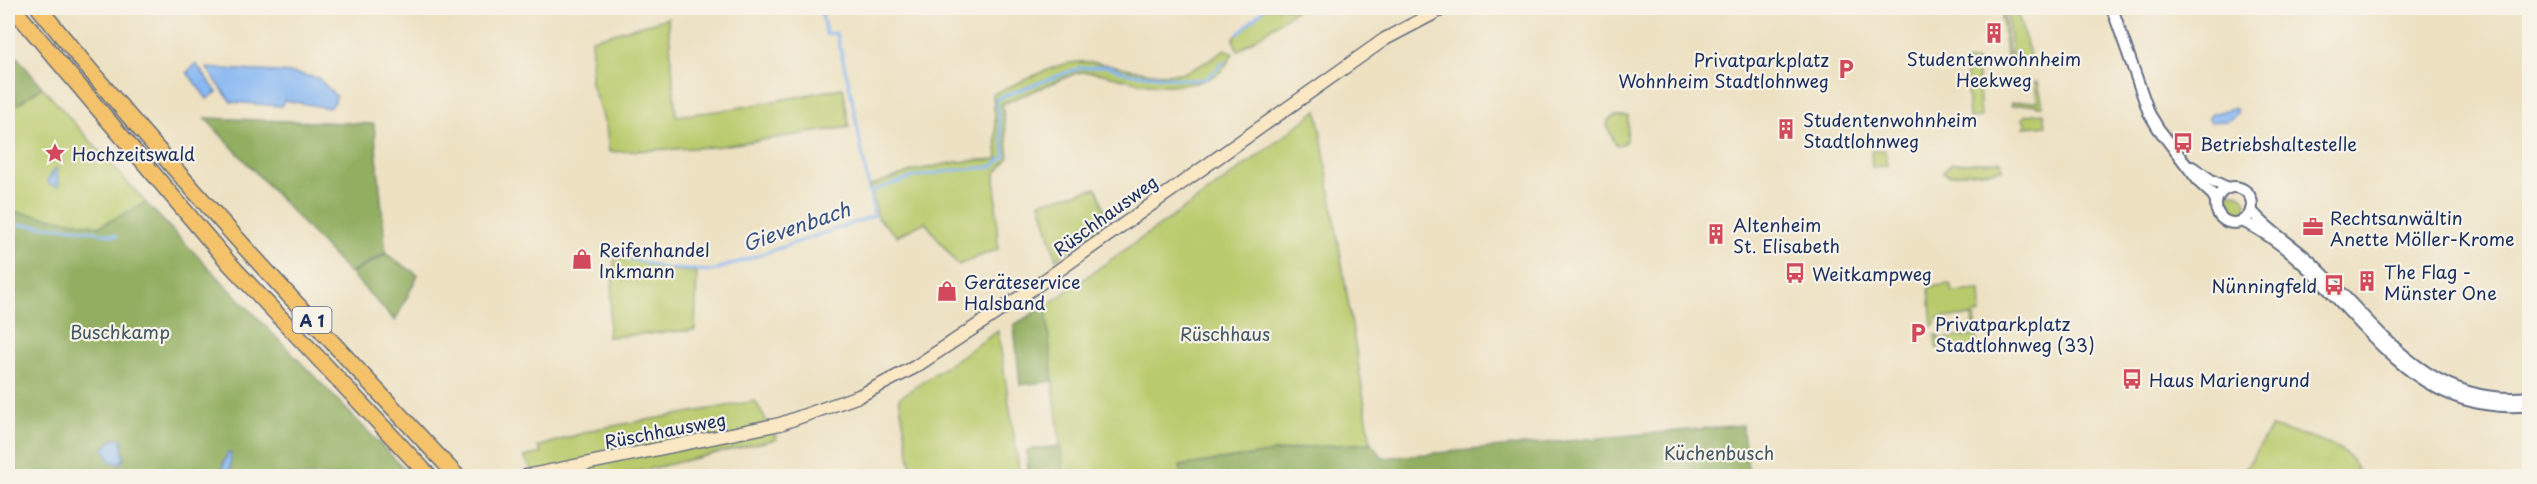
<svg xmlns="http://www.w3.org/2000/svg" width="2537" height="484" font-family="'Playpen Sans',sans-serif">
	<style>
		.green { fill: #b9ca6c; stroke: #6a7c65; stroke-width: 1.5 }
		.forest { fill: #92ae60; stroke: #566e5f; stroke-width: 1.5; fill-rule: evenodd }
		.water { fill: #88b8f3; stroke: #5274a8; stroke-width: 1.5 }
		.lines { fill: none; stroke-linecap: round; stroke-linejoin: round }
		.stream { stroke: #88b8f3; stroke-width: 3 }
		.tertiary-casing { stroke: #646d81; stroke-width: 14 }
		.secondary-casing { stroke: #646d81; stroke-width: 15 }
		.motorway-casing { stroke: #646d81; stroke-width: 18 }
		.tertiary { stroke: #fff; stroke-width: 10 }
		.secondary { stroke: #fae7c3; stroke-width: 12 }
		.motorway { stroke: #f3c26a; stroke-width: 15 }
		.labels { text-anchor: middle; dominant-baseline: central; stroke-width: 4.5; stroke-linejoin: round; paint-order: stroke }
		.shield { fill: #f7f3e8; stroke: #5d6a87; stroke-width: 1.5 }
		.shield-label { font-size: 16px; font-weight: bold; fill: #1b2f5e }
		.poi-label { font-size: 18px; fill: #1b2f5e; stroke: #f7f3e8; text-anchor: start }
		.street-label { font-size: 18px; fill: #1b2f5e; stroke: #f7f3e8 }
		.park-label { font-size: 18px; fill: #425662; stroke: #f7f3e8 }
		.water-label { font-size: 20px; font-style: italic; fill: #365183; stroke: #f7f3e8 }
	</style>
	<rect width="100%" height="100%" fill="#f7f3e8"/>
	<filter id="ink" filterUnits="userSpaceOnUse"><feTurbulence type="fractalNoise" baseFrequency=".0167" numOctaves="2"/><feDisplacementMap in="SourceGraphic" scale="12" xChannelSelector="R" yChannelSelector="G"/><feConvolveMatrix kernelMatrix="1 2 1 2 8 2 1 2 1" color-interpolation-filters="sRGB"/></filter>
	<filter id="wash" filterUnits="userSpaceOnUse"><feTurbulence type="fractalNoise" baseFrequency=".008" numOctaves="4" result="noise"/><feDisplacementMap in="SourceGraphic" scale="24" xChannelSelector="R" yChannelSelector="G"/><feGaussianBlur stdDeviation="1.35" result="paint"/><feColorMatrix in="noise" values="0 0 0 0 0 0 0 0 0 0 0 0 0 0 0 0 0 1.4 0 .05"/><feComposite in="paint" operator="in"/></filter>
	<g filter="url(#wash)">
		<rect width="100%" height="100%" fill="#ede1c2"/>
		<!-- green -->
		<g class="green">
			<polygon points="1266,8 1299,8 1238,51 1233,39"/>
			<polygon points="2001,8 2004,8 2009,66 2007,66"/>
			<polygon points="2007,8 2016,8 2033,65 2019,66 2018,60 2012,60"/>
			<polygon points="668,18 676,116 726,110 843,88 849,127 714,147 609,152 606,126 591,84 592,39"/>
			<path d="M1225,49l8,5c-4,5 -7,12 -11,16 -18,18 -62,17 -86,12 -20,-4 -40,-13 -60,-9l-74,31 7,53 -14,17 3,75 -40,16 -33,-43 -28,14 -19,-18 -8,-32 42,-15 44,-9 42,-3 -5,-65c20,-8 59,-29 77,-31 39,-6 76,18 115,9 15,-4 28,-15 40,-23z"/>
			<polygon points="1977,61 1981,117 1969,118 1965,62"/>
			<polygon points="2035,82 2038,82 2043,106 2037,106 2037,104 2011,106 2011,103 2037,101"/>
			<polygon points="42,87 146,203 100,226 8,211 8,101 18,104"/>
			<path d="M1317,110l54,333 -62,4 -128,19v10h-62v-2l-55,2 -18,-151v-19c90,-66 185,-126 271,-196z"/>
			<polygon points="2044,113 2046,125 2023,127 2026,124 2022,118 2027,115"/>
			<polygon points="1615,116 1628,116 1627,140 1622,144 1616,145 1607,127 1608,120"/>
			<polygon points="1885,150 1887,166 1872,167 1871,151"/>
			<polygon points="2001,161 2002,170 1948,175 1943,172 1952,164"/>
			<polygon points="1097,188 1108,221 1056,259 1040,202"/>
			<circle cx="2234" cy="205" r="12"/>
			<polygon points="615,254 666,270 697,272 695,330 608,337"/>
			<polygon points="1950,284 1953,292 1980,290 1981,313 1975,314 1977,347 1936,348 1935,335 1938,335 1938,339 1974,336 1972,316 1937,318 1936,325 1932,326 1929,287"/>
			<polygon points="998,331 1020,476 913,476 899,398"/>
			<polygon points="755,401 777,439 620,476 536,476 524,457 542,453 538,447 596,429"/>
			<path d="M2271,427c29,9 81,13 88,49h-118z"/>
		</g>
		<!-- forest -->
		<g class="forest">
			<polygon points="8,46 42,87 18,104 8,101"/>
			<polygon points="205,118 374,124 386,253 349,273"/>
			<path d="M146,203l265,273h-181v-23h-2l-5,12 -1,11h-214v-265l92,15zM114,439l9,2 1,18 -5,5 -9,-3 -6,-13z"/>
			<polygon points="386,254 418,275 395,321 351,274"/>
			<polygon points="1046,306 1053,381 1020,385 1014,325"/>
			<polygon points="1742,425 1749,476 1181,476 1180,466 1309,447 1371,443 1383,458"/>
			<polygon points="1060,446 1064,476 1028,476 1027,450"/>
		</g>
		<!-- water -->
		<g class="water">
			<polygon points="196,64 217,92 207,99 187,72"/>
			<polygon points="207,68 292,73 318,78 336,96 335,102 329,108 284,100 282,106 231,102"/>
			<polygon points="2234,108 2237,110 2237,114 2227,121 2210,122 2208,119 2212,114"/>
			<polygon points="56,168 59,186 51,185 47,181"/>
			<polygon points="121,438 124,459 119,464 110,461 104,448 114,439"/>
			<polygon points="228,453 231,453 230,476 222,476 223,465"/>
		</g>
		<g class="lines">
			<!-- stream -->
			<g class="stream">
				<polyline points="1238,34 1265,8"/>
				<polyline points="869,192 913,177 956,170 992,167 1005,156 996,99 1079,68 1108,66 1127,73 1191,80 1206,79 1224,62"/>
				<polyline points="8,224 75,228 117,236"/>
				<polyline points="624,257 663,268 712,271 874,216 850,88 837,36 836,33 826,34 821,8"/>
			</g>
		</g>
	</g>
	<g filter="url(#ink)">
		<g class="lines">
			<!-- tertiary casing -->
			<g class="tertiary-casing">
				<g id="tertiary">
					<polyline points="2112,8 2149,113 2158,128 2200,183 2213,195 2216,202"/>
					<polyline points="2192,167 2211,180 2228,188"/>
					<circle cx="2234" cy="205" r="18"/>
					<path d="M2251,210c16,21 43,35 62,54 65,62 114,145 217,133"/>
					<path d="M2242,221c108,50 147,200 288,184"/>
				</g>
			</g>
			<!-- secondary casing -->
			<g class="secondary-casing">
				<polyline id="secondary" points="526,476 780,424 859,396 915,367 1035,287 1385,39 1444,8"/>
			</g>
			<!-- motorway casing -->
			<g class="motorway-casing">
				<g id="motorway">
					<polyline points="13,8 229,263 429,476"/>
					<path d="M39,8c131,163 275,315 418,468"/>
				</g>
			</g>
			<!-- tertiary -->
			<use href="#tertiary" class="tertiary"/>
			<!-- secondary -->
			<use href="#secondary" class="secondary"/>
			<!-- motorway -->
			<use href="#motorway" class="motorway"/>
		</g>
	</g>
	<!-- icons -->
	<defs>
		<g id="building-bare" transform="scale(1.62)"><path d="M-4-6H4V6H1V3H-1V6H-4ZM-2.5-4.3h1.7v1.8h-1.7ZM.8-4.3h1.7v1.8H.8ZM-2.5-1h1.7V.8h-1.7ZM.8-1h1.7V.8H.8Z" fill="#d1495b" stroke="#f7f3e8" stroke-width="2.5" paint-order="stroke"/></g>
		<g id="parking-bare" transform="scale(1.62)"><path d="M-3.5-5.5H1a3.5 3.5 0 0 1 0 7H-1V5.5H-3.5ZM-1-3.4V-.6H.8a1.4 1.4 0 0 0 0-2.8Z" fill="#d1495b" stroke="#f7f3e8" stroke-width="2.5" paint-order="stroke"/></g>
		<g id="bus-bare" transform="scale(1.62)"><path d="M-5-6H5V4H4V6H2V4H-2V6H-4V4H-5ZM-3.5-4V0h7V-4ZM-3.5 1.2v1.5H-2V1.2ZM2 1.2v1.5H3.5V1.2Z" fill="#d1495b" stroke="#f7f3e8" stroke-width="2.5" paint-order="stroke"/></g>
		<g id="sight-bare" transform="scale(1.62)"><path d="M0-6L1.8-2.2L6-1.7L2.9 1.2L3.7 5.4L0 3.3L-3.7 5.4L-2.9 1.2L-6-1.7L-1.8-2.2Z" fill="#d1495b" stroke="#f7f3e8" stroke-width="2.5" paint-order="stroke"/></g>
		<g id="office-bare" transform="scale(1.62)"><path d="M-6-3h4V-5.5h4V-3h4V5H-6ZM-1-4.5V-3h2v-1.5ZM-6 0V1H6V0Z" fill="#d1495b" stroke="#f7f3e8" stroke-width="2.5" paint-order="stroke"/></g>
		<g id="shop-bare" transform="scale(1.62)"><path d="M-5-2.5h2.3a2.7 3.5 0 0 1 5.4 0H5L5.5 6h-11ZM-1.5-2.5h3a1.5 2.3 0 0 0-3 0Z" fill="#d1495b" stroke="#f7f3e8" stroke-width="2.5" paint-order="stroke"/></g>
	</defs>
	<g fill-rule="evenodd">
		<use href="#building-bare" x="1994" y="33"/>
		<use href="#parking-bare" x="1846" y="69"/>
		<use href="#building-bare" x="1786" y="129"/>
		<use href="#bus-bare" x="2183" y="143"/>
		<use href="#sight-bare" x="55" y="153"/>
		<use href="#office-bare" x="2313" y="227"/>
		<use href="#building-bare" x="1716" y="234"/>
		<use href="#shop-bare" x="582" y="259"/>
		<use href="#bus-bare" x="1795" y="273"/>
		<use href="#building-bare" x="2367" y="281"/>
		<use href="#bus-bare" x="2334" y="285"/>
		<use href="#shop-bare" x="947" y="291"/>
		<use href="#parking-bare" x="1918" y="333"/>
		<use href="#bus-bare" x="2132" y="379"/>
	</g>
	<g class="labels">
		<!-- shield labels -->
		<rect class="shield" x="292.5" y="307" width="39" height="26" rx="4.5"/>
		<g class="shield-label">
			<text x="312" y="320">A 1</text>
		</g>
		<!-- poi labels -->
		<g class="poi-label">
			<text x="1994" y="58" text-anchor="middle">Studentenwohnheim<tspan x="1994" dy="21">Heekweg</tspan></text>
			<text x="1829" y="59" text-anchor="end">Privatparkplatz<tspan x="1829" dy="21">Wohnheim Stadtlohnweg</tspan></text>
			<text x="1803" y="119">Studentenwohnheim<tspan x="1803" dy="21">Stadtlohnweg</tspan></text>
			<text x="2200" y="143">Betriebshaltestelle</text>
			<text x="72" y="153">Hochzeitswald</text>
			<text x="2330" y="217">Rechtsanwältin<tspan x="2330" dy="21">Anette Möller-Krome</tspan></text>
			<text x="1733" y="224">Altenheim<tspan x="1733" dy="21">St. Elisabeth</tspan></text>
			<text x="599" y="249">Reifenhandel<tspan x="599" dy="21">Inkmann</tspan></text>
			<text x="2384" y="271">The Flag -<tspan x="2384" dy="21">Münster One</tspan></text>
			<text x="1812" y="273">Weitkampweg</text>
			<text x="964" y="281">Geräteservice<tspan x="964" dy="21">Halsband</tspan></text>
			<text x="2317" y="285" text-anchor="end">Nünningfeld</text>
			<text x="1935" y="323">Privatparkplatz<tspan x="1935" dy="21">Stadtlohnweg (33)</tspan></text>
			<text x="2149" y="379">Haus Mariengrund</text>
		</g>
		<!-- street labels -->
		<g class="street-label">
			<text transform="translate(1105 215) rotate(-36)">Rüschhausweg</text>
			<text transform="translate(665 430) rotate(-11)">Rüschhausweg</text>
		</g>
		<!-- park labels -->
		<g class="park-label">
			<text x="120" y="331">Buschkamp</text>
			<text x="1225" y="333">Rüschhaus</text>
			<text x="1719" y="452">Küchenbusch</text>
		</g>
		<!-- water labels -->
		<g class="water-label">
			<text transform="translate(796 226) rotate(-19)">Gievenbach</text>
		</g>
	</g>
	<!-- margin -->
	<rect width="2537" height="484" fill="none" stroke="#f7f3e8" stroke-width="30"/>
</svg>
